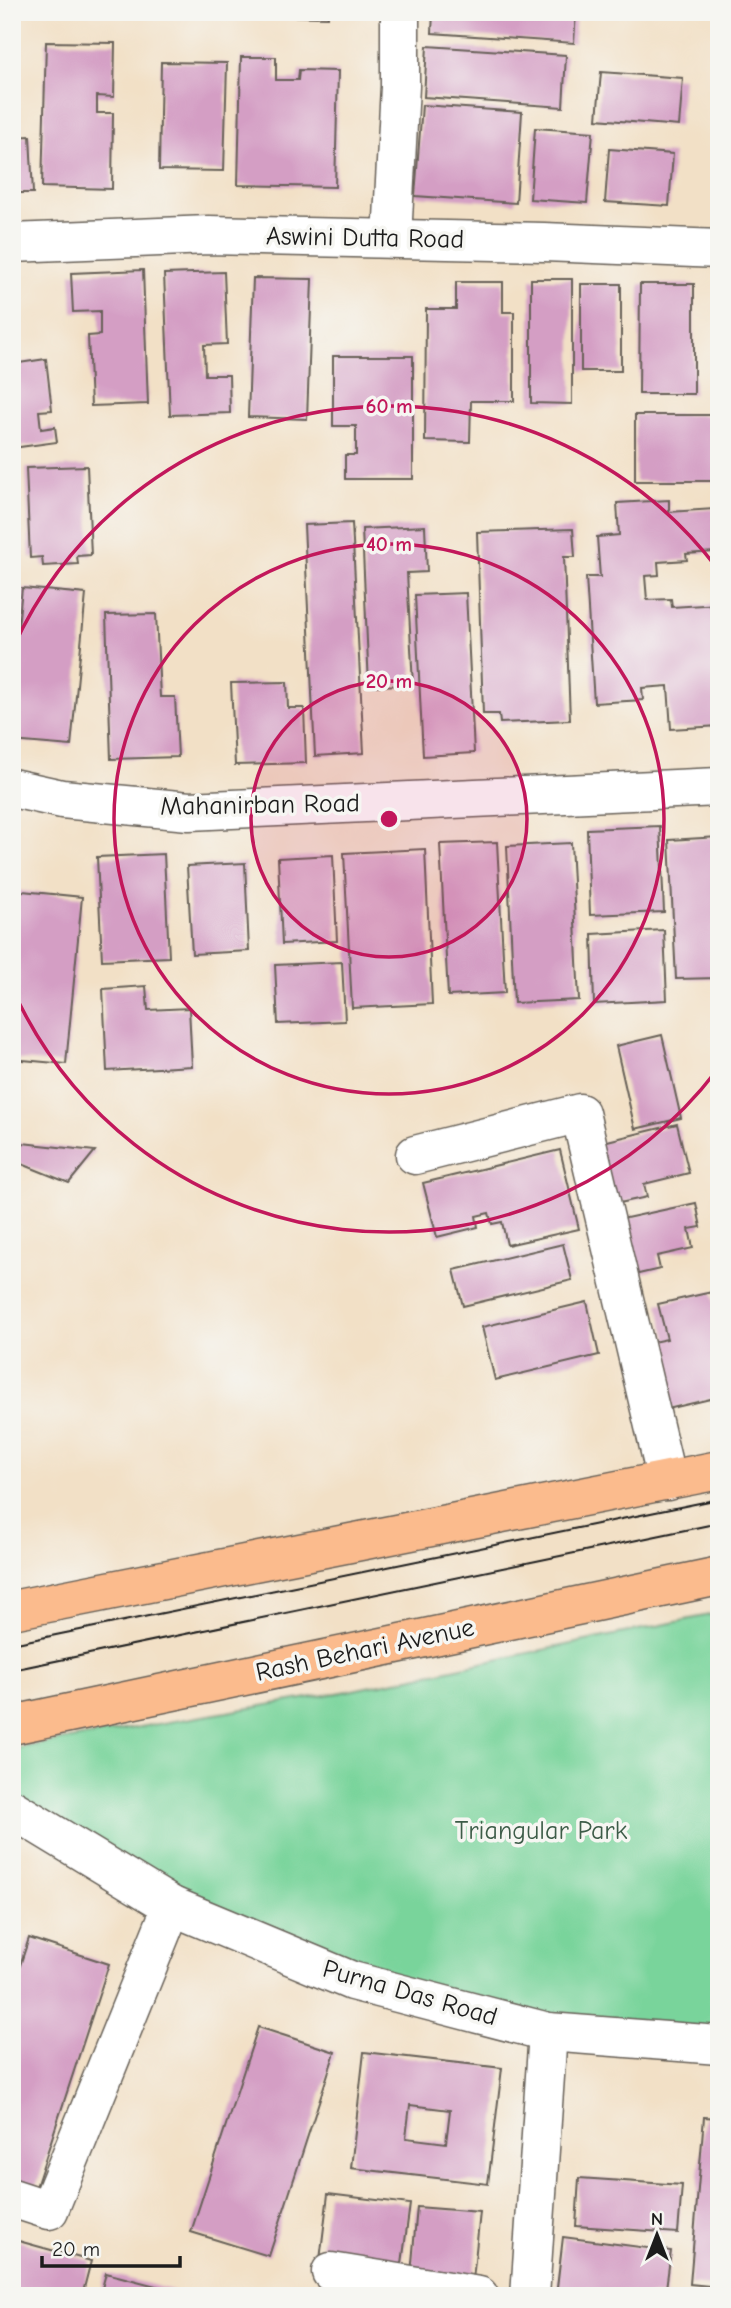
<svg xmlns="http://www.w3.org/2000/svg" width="731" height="2308" font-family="'Comic Neue',sans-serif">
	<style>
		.green { fill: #79d49b; stroke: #4a785c; stroke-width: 2 }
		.building { fill: #d49ec4; fill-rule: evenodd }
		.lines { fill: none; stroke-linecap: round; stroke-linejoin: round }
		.minor-casing { stroke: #676158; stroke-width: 41 }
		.major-casing { stroke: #676158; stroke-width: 41 }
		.minor { stroke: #fff; stroke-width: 38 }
		.major { stroke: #fbbb8d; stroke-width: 38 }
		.tram { stroke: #1c1c1c; stroke-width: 2 }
		.ring { fill: none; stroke: #c2185b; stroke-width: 3.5 }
		.labels { text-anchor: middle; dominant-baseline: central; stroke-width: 7; stroke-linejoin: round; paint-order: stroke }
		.street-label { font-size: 26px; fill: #1c1c1c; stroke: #f6f6f2 }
		.park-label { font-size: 26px; fill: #3d5c48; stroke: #f6f6f2 }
		.centre { fill: #c2185b; stroke: #f6f6f2; stroke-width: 3.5 }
		.ring-label { font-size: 21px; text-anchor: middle; font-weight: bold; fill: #c2185b; stroke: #f6f6f2; stroke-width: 7; stroke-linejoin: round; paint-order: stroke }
	</style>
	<rect width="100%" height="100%" fill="#f6f6f2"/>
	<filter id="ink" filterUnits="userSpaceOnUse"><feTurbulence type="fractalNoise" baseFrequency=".0143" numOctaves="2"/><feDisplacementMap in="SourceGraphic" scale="14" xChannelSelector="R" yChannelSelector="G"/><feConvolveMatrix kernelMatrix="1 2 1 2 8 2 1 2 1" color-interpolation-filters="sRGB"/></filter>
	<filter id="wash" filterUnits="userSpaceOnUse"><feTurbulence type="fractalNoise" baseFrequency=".00686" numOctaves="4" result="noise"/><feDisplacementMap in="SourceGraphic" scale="28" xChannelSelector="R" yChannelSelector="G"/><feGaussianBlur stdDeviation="1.57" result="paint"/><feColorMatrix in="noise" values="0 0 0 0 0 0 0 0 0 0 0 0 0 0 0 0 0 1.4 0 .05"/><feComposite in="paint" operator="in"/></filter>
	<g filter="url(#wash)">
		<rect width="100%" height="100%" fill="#f2e0c6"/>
		<!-- green -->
		<polygon class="green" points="719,1613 719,2029 552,2017 365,1973 181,1893 12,1794 12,1749 343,1692"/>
		<g id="blocks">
			<!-- building -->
			<g class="building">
				<polygon points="240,12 328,12 328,17 240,15"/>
				<polygon points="433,12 576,12 574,43 432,33"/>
				<polygon points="46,42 115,43 114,97 97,96 97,113 113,113 112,189 42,187"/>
				<polygon points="427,46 566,55 563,107 424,97"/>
				<polygon points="241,57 276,57 276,80 298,80 299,70 338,71 335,187 238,185"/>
				<polygon points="161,62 227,63 224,171 159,170"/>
				<polygon points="601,72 683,78 679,126 597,119"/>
				<polygon points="422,105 522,112 516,203 415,196"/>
				<polygon points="535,128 593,132 587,203 530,199"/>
				<polygon points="30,136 33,193 12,193 12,137"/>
				<polygon points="609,149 673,154 669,206 605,202"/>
				<polygon points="143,270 148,404 91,406 88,336 100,335 100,311 73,312 71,273"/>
				<polygon points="224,272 227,344 204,345 205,375 229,375 230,413 170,415 164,274"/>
				<polygon points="253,278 312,279 307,419 248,417"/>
				<polygon points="531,279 572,279 572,404 531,403"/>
				<polygon points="456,282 503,282 503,312 514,312 514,401 471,401 470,442 425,441 426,309 456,309"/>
				<rect x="581" y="284" width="40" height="87"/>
				<polygon points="640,284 694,284 694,394 639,394"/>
				<polygon points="333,356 413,356 413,479 345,479 345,455 356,455 356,426 333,426"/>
				<polygon points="46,359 52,410 39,411 41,429 55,427 57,442 12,448 12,364"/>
				<rect x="635" y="415" width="84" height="66"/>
				<polygon points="87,466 91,555 77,556 78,564 43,566 42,557 30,558 26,468"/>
				<polygon points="669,500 669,512 714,509 716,541 719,541 719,592 717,592 714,552 686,554 687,560 658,562 659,575 645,576 647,600 671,599 672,607 719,604 719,726 671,729 668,686 642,688 643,700 594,703 586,577 600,577 597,537 619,535 617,503"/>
				<polygon points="352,523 364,753 315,756 304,525"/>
				<polygon points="425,526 427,572 407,573 413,685 369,686 362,529"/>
				<polygon points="573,529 575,557 564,557 570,720 500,723 499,714 483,714 477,532"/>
				<polygon points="22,588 86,594 71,746 12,741 12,687"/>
				<polygon points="466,593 474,753 423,756 415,595"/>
				<polygon points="156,614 160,697 175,697 178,757 111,759 106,615"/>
				<polygon points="287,682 288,708 304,708 306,763 235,765 231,683"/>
				<polygon points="660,826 664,912 590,915 587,829"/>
				<polygon points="719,837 719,978 676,979 669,840"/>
				<polygon points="497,842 505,993 448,996 440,844"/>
				<polygon points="571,843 579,1000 514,1003 507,846"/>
				<polygon points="425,849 432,1004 352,1008 344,853"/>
				<polygon points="164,854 169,957 102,960 97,857"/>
				<polygon points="333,855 337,941 282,944 278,858"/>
				<polygon points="245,863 249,951 192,954 187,866"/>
				<polygon points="12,890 82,897 66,1064 12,1059"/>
				<polygon points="664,930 667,1000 594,1004 592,934"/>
				<polygon points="342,962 345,1021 278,1024 275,965"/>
				<polygon points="146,986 148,1010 189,1008 192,1066 107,1071 103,989"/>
				<polygon points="662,1035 681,1118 635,1129 616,1046"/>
				<polygon points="677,1124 689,1173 644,1184 647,1197 606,1206 591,1145"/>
				<polygon points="13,1142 95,1151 69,1183 12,1160"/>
				<polygon points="560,1150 579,1229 507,1245 502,1222 492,1224 489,1213 476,1216 478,1227 437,1237 423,1183"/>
				<polygon points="696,1203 701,1227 689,1229 693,1248 657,1256 660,1269 630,1276 617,1220"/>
				<polygon points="563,1244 572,1280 463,1306 454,1270"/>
				<polygon points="712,1292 719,1322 719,1397 659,1411 643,1344 667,1339 658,1304"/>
				<polygon points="587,1302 599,1355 495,1380 482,1327"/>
				<polygon points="29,1938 109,1964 36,2187 12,2180 12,1990"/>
				<polygon points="258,2027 335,2052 269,2256 191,2232"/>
				<path d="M364,2052l138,16 -14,116 -137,-16zM410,2105l40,5 -4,33 -40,-5z"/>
				<polygon points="704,2117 719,2118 719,2287 690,2284"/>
				<polygon points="579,2178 682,2185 678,2233 576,2226"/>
				<polygon points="328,2194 410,2204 401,2271 320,2260"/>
				<polygon points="417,2207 480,2212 473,2280 411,2274"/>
				<polygon points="563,2237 671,2251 665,2296 556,2296"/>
				<polygon points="15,2240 91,2261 82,2296 12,2296 12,2249"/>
				<polygon points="106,2273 175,2291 174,2296 100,2296"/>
			</g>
		</g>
	</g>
	<g filter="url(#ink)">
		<use href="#blocks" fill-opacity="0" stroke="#676158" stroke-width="2"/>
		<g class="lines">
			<!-- minor casing -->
			<g class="minor-casing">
				<g id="minor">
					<polyline points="392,238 400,86 400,12"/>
					<polyline points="12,243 209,235 544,242 719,249"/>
					<polyline points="12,788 62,799 189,811 719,787"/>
					<polyline points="415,1155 580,1113 667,1481"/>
					<polyline points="12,1809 172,1906 352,1981 548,2032 719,2045"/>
					<polyline points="12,2198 49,2210 172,1906"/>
					<polyline points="331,2272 479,2296"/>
					<polyline points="530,2296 548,2032"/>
				</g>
			</g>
			<!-- major casing -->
			<g class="major-casing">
				<g id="major">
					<polyline points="12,1610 719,1470"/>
					<polyline points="12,1725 719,1576"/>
				</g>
			</g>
			<!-- minor -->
			<use href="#minor" class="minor"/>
			<!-- major -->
			<use href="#major" class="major"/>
			<!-- tram -->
			<g class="tram">
				<polyline points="12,1644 719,1499"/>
				<polyline points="12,1670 719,1523"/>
			</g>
		</g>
	</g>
	<!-- distance rings -->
	<circle cx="389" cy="819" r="138" fill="#c2185b" fill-opacity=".12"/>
	<g class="ring">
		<circle cx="389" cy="819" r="138"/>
		<circle cx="389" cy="819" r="275"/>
		<path d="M717 1070A413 413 0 0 1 13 990M13 648A413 413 0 0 1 717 568"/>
	</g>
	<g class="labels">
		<!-- street labels -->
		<g class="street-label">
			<text transform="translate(365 238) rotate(1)">Aswini Dutta Road</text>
			<text transform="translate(260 805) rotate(-1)">Mahanirban Road</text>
			<text transform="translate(365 1650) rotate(-12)">Rash Behari Avenue</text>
			<text transform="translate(410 1993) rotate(16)">Purna Das Road</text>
		</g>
		<!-- park labels -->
		<g class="park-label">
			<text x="541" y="1831">Triangular Park</text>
		</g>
	</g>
	<circle cx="389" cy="819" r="10" class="centre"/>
	<g class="ring-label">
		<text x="389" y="413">60 m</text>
		<text x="389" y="551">40 m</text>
		<text x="389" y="688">20 m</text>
	</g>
	<!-- margin -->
	<rect width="731" height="2308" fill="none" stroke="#f6f6f2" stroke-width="42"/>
	<!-- north arrow -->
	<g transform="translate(657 2235)" stroke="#f6f6f2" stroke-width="5" paint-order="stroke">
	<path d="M0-5L12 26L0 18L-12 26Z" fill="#1c1c1c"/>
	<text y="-10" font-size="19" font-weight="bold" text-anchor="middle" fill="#1c1c1c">N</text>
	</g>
	<!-- scale -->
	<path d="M42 2256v10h138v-10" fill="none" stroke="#1c1c1c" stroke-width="3.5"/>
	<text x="52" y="2256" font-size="21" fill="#1c1c1c" stroke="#f6f6f2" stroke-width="5" paint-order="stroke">20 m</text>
</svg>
